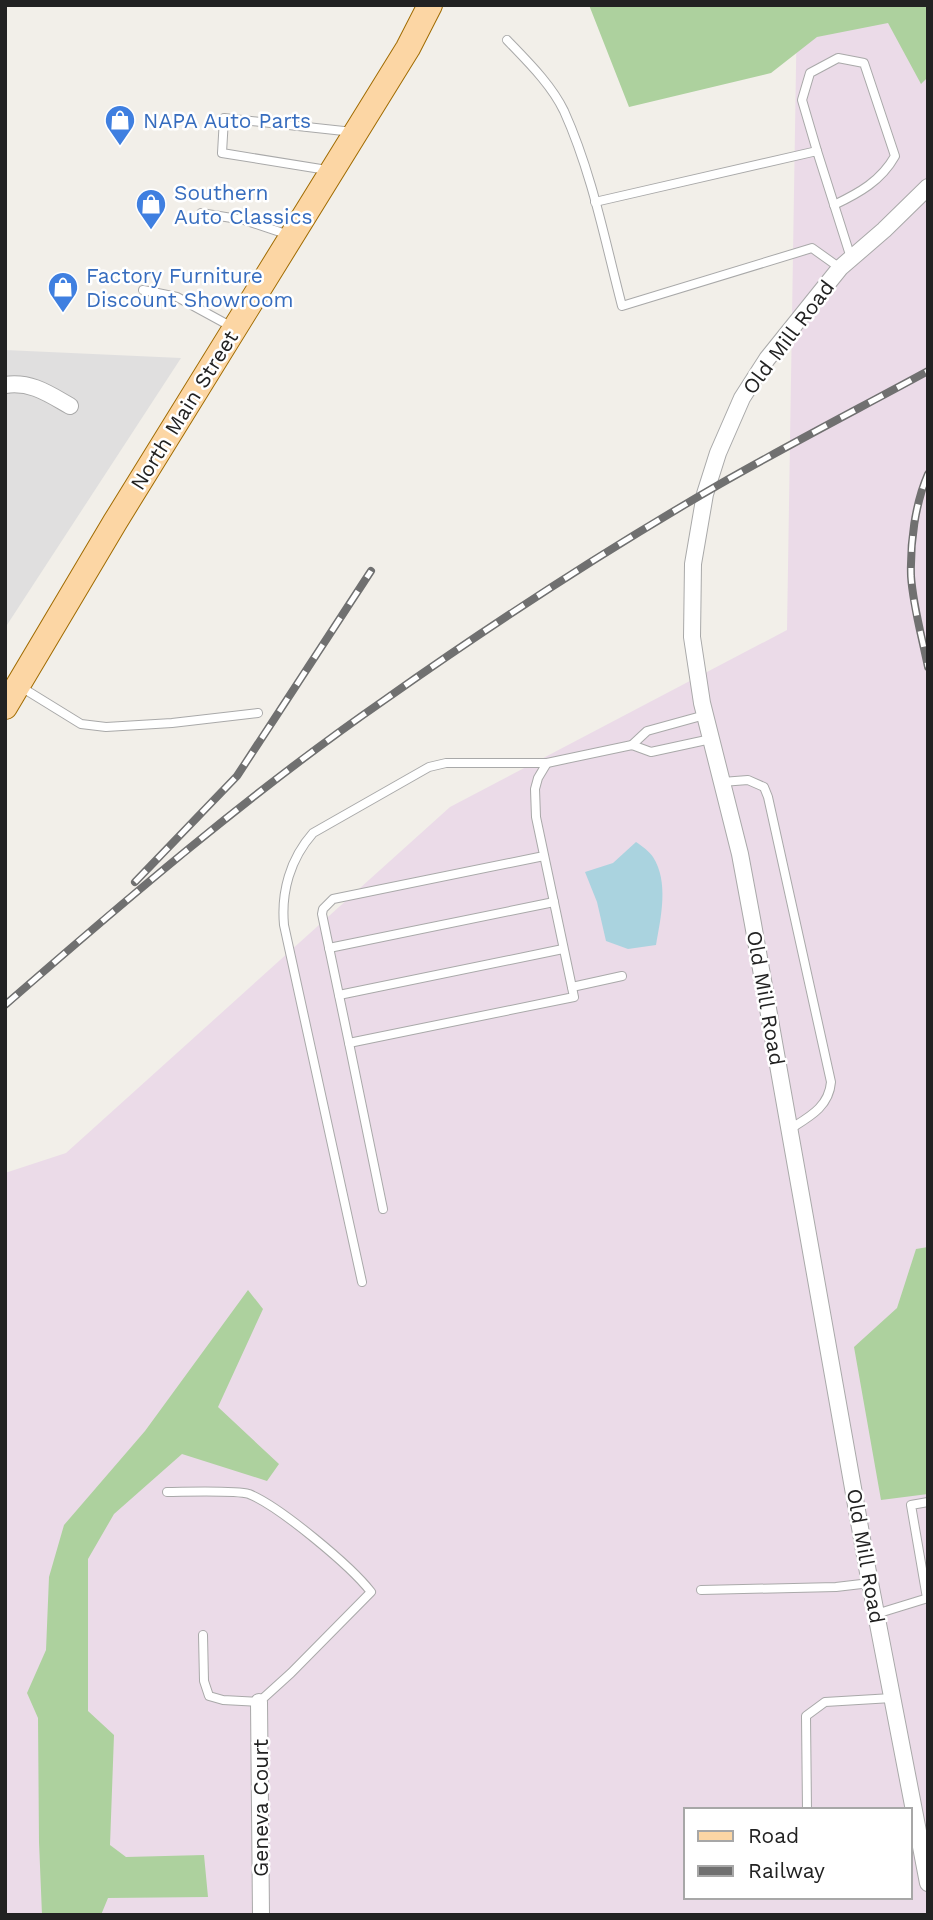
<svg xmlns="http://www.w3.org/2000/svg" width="933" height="1920" font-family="'Work Sans',sans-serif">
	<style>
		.residential { fill: #e0dfdf }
		.industrial { fill: #ebdbe8; fill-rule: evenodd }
		.forest { fill: #add19e }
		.water { fill: #aad3df }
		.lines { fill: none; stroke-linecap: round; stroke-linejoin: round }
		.service-casing { stroke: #a9a9a9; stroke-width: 10 }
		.minor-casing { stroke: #a9a9a9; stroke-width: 18 }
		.primary-casing { stroke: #a06b00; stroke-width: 26 }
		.service { stroke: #fff; stroke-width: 8 }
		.minor { stroke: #fff; stroke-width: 16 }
		.primary { stroke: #fcd6a4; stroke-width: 24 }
		.rail-casing { stroke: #707070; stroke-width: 8 }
		.rail { stroke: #fff; stroke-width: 5; stroke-dasharray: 16; stroke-linecap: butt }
		.labels { text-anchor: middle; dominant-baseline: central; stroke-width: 5; stroke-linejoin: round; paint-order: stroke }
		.shop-label { font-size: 21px; fill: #366cbe; stroke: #fff; text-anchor: start }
		.street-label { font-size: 21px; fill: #222; stroke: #fff }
	</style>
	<rect width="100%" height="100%" fill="#f2efe9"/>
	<!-- residential -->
	<polygon class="residential" points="5,350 181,358 5,628"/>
	<!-- industrial -->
	<path class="industrial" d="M797,5h131v1910h-923v-742l61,-20 384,-346 337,-177zM686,1810h224v87h-224z"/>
	<!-- forest -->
	<g class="forest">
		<polygon points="589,5 928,5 928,77 921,84 888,23 817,37 771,73 629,107"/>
		<polygon points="928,1247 928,1494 881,1500 854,1347 897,1308 916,1249"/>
		<polygon points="248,1290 263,1309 218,1407 279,1464 267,1481 182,1454 114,1514 88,1559 88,1711 114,1735 110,1845 126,1857 204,1855 208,1897 108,1898 101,1915 42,1915 39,1842 38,1718 27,1693 46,1650 49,1577 64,1525 145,1431"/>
	</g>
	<!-- water -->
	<path class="water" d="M636,842c6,4 13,9 17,15 16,25 8,60 3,88l-28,4 -22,-8 -9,-39 -12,-30 28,-9z"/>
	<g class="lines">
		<!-- service casing -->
		<g class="service-casing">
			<g id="service">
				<path d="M507,40c20,21 44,44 57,71 28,62 41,130 58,195l190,-58 28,20"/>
				<path d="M817,151l-15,-51 8,-27 28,-15 26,5 31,93c-14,25 -36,37 -61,49"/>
				<polyline points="327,170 222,153 224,118 353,132"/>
				<polyline points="595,202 817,151 851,258"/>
				<polyline points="201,213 244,220 289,235"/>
				<polyline points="143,290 177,297 232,327"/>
				<polyline points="21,687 81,724 106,727 172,723 258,713"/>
				<polyline points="632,745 647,731 705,715"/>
				<polyline points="547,763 632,745 651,752 711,739"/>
				<path d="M722,782l26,-2 16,7 4,10 63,285c-2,25 -22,35 -41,47"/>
				<polyline points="329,948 554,902"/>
				<polyline points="572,987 622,976"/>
				<polyline points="339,995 563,949"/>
				<polyline points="349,1043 383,1209"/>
				<path d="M362,1282l-78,-357c-3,-33 6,-66 29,-92l116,-66 17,-4h101l-9,15 -3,11 1,28 38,180 -225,46 -27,-129 1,-5 10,-10 211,-43"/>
				<path d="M167,1492c17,0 68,-2 82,2 30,12 102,72 122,98l-80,81 -32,29 -36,-2 -14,-4 -5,-15 -1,-46"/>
				<polyline points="701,1590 836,1587 870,1583"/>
				<polyline points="927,1598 911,1505 928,1502"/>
				<polyline points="876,1614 928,1598"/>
				<polyline points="807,1810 806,1716 825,1702 892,1698"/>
			</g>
		</g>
		<!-- minor casing -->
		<g class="minor-casing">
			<g id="minor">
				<polyline points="928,187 884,230 840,268 767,359 742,398 718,453 705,494 693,564 692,637 702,703 740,854 753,924 867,1567 928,1883"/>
				<path d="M5,385c26,-4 44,9 65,21"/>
				<polyline points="259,1702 261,1915"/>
			</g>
		</g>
		<!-- primary casing -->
		<g class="primary-casing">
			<polyline id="primary" points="5,707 115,522 408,48 430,5"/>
		</g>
		<!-- service -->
		<use href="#service" class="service"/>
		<!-- minor -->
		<use href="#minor" class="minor"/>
		<!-- primary -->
		<use href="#primary" class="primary"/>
		<!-- rail casing -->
		<g class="rail-casing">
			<g id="rail">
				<path d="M928,474c-13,30 -18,69 -17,102 2,30 11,61 17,91"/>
				<polyline points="135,882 237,776 371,571"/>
				<path d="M5,1005c122,-106 245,-212 378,-304 109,-77 221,-150 337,-217 68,-39 138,-75 208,-113"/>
			</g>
		</g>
		<!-- rail -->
		<use href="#rail" class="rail"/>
	</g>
	<!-- icons -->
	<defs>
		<g id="shop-pin" transform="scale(1.575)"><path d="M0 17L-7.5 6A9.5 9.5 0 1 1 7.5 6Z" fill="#3f7fe0" stroke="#fff"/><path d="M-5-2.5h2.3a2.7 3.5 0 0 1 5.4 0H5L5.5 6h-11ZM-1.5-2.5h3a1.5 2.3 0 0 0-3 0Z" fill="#fff"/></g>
	</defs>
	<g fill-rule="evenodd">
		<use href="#shop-pin" x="120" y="120"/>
		<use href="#shop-pin" x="151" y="204"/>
		<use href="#shop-pin" x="63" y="287"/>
	</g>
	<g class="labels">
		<!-- shop labels -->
		<g class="shop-label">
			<text x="143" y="120">NAPA Auto Parts</text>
			<text x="174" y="192">Southern<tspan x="174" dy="24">Auto Classics</tspan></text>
			<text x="86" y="275">Factory Furniture<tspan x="86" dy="24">Discount Showroom</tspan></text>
		</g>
		<!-- street labels -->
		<g class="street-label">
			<text transform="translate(788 337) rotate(-53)">Old Mill Road</text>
			<text transform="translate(184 410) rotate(-58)">North Main Street</text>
			<text transform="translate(766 998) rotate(80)">Old Mill Road</text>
			<text transform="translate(866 1556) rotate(80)">Old Mill Road</text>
			<text transform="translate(260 1808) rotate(-90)">Geneva Court</text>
		</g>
	</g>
	<!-- border -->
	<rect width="933" height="1920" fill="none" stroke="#222222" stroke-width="14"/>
	<!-- legend -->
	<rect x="684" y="1808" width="228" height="91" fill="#ffffff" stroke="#a7a7a7" stroke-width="2"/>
	<rect x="698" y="1831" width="35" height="10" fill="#fcd6a4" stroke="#a7a7a7" stroke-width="2"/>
	<text x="748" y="1843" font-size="21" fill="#222222">Road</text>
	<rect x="698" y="1866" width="35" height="10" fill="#707070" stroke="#a7a7a7" stroke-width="2"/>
	<text x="748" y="1878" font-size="21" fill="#222222">Railway</text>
</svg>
